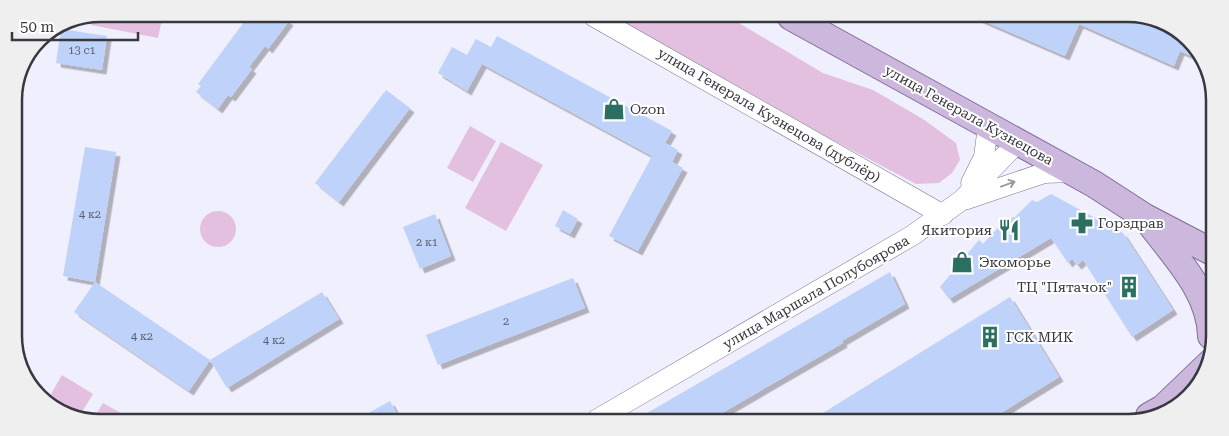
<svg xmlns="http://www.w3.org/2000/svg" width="1229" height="436" font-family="'Roboto Serif',serif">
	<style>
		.green { fill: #e3c0df }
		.building { fill: #bfd2fa; filter: url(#shadow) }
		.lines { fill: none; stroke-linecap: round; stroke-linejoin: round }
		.minor-casing { stroke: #747489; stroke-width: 21 }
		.major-casing { stroke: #816d96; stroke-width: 28 }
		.minor { stroke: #fff; stroke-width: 20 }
		.major { stroke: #cbb8dc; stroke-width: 26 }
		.oneway { stroke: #9c9ca0 }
		.labels { text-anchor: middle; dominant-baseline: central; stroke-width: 4; stroke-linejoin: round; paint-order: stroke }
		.number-label { font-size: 11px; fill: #5a5e6f }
		.poi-label { font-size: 14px; fill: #383841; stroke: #fff; text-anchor: start }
		.street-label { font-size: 14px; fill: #383841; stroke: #fff }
		.rim { fill: none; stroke: #383841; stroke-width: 2.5 }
	</style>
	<defs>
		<filter id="shadow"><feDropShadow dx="4.5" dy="4.5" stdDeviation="0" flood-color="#0004"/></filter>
	</defs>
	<rect width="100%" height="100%" fill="#f0effe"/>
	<!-- green -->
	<g class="green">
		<polygon points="101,14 163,14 158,38 91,25 93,17"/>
		<polygon points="613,16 727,16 823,73 873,90 923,119 956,143 960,160 952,173 939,183 916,184 829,138"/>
		<polygon points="470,126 496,141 473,182 447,168"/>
		<polygon points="501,142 543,165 506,231 465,208"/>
		<circle cx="218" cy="229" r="18"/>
		<polygon points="62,375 93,394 78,418 73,418 47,401"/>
		<polygon points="103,403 126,416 124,418 94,418"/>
	</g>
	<!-- building -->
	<g class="building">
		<polygon points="250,14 280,15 289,21 268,49 265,46 249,67 252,69 231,97 228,95 218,109 196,92 201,86 198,84"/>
		<polygon points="977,18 1141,18 1177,32 1194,44 1202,61 1180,51 1174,66 1079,24 1065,56"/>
		<polygon points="61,29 107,36 102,70 56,63"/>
		<polygon points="497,36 672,131 665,143 678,150 672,162 683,168 638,251 609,236 652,156 482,64 467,91 438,73 452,47 467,55 476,39 491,47"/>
		<polygon points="386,90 410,108 339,202 315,183"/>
		<polygon points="85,147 116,152 95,282 63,276"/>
		<polygon points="1051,194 1123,233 1173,310 1132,337 1083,260 1077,265 1072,259 1068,263 1051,238 949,299 940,287 957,266 955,261 964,250 968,253 979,240 983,244 1007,218 1015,217 1032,200 1037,202"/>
		<polygon points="563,210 578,219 570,234 555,226"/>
		<polygon points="435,214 451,256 420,269 403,227"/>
		<polygon points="890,272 905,304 842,341 843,343 710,420 635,420"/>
		<polygon points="573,278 585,308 438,365 426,335"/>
		<polygon points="95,282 210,360 189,391 74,312"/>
		<polygon points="322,292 339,319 227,388 210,360"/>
		<polygon points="1010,297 1059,377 988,421 810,421"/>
		<polygon points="390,401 400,419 358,419"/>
	</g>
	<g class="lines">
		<!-- minor casing -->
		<g class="minor-casing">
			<g id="minor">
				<polyline points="593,16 943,215"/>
				<polyline points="971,183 984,157 988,126"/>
				<polyline points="967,199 1044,173 1072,172"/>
				<polyline points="596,420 913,235 962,200 1018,142"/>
			</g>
		</g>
		<!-- major casing -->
		<g class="major-casing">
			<g id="major">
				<polyline points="791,17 1094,184 1145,217 1212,252"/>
				<path d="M1148,221c26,35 62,70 63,115"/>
				<polyline points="1149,416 1163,408 1211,362"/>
			</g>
		</g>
		<!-- minor -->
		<use href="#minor" class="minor"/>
		<!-- major -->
		<use href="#major" class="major"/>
	</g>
	<!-- one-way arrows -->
	<defs><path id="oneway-shaft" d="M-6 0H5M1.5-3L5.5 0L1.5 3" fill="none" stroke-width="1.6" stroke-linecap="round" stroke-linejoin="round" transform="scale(1.25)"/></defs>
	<use class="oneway" href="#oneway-shaft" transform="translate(1008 184) rotate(-20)"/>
	<!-- icons -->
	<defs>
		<g id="shop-bare" transform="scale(1.725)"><path d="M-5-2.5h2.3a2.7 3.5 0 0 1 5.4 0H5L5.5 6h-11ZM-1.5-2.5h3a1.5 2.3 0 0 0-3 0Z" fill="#2a6f61" stroke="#fff" stroke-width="2.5" paint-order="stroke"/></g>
		<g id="pharmacy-bare" transform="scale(1.725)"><path d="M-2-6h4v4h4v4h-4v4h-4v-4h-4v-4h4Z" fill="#2a6f61" stroke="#fff" stroke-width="2.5" paint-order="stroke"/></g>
		<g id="restaurant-bare" transform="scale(1.725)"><path d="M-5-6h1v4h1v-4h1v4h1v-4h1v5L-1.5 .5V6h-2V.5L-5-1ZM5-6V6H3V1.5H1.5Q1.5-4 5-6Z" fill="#2a6f61" stroke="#fff" stroke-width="2.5" paint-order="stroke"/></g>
		<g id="building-bare" transform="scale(1.725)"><path d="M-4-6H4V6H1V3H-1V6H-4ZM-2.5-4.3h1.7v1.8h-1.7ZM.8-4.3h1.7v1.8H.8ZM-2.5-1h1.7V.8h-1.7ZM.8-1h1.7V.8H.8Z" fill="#2a6f61" stroke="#fff" stroke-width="2.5" paint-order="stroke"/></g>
	</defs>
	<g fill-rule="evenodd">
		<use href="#shop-bare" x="614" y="109"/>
		<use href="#pharmacy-bare" x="1082" y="223"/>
		<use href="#restaurant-bare" x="1009" y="230"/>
		<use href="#shop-bare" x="962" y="262"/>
		<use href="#building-bare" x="1129" y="287"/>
		<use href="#building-bare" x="990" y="337"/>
	</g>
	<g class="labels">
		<!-- number labels -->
		<g class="number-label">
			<text x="82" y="50">13 с1</text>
			<text x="90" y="214">4 к2</text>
			<text x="427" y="242">2 к1</text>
			<text x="506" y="321">2</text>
			<text x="142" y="336">4 к2</text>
			<text x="274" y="340">4 к2</text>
		</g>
		<!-- poi labels -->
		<g class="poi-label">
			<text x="630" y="109">Ozon</text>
			<text x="1098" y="223">Горздрав</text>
			<text x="992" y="230" text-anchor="end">Якитория</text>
			<text x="979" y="262">Экоморье</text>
			<text x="1112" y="287" text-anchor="end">ТЦ "Пятачок"</text>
			<text x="1006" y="337">ГСК МИК</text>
		</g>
		<!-- street labels -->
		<g class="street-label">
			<text transform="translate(769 115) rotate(30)">улица Генерала Кузнецова (дублёр)</text>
			<text transform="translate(969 115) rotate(29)">улица Генерала Кузнецова</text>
			<text transform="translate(816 292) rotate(-30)">улица Маршала Полубоярова</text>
		</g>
	</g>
	<!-- crop -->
	<path d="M0 0H1229V436H0ZM100 22H1128A78 78 0 0 1 1206 100V336A78 78 0 0 1 1128 414H100A78 78 0 0 1 22 336V100A78 78 0 0 1 100 22Z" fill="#efeff0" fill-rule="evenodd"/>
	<path class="rim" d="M100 22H1128A78 78 0 0 1 1206 100V336A78 78 0 0 1 1128 414H100A78 78 0 0 1 22 336V100A78 78 0 0 1 100 22Z"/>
	<!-- scale -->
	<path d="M12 32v8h126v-8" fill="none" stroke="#383841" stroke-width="2.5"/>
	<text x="20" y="32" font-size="15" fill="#383841" stroke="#ffffff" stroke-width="4" paint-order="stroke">50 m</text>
</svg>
